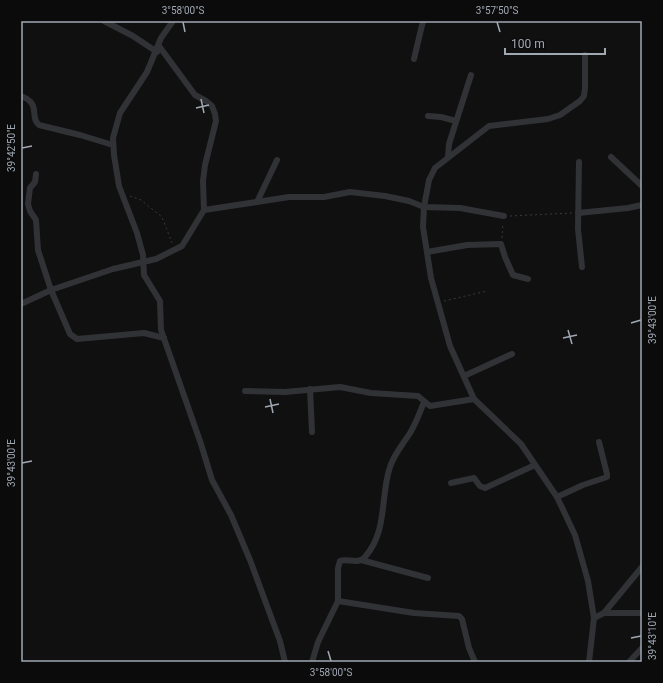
<svg xmlns="http://www.w3.org/2000/svg" width="663" height="683" font-family="Roboto,sans-serif">
	<style>
		.lines { fill: none; stroke-linecap: round; stroke-linejoin: round }
		.path { stroke: #37393d; stroke-width: 1; stroke-dasharray: 2 3; stroke-linecap: butt }
		.street { stroke: #313236; stroke-width: 6 }
		.ticks { fill: none; stroke: #a0a8b2; stroke-width: 1.5 }
		.neatline { fill: none; stroke: #a0a8b2; stroke-width: 1.5 }
		.ticks-label { font-size: 10px; text-anchor: middle; fill: #a0a8b2 }
	</style>
	<rect width="100%" height="100%" fill="#101011"/>
	<g class="lines">
		<!-- path -->
		<g class="path">
			<polyline points="130,196 141,200 162,217 172,243"/>
			<polyline points="510,216 572,213"/>
			<polyline points="502,238 503,223"/>
			<polyline points="444,301 487,291"/>
		</g>
		<!-- street -->
		<g class="street">
			<polyline points="104,21 133,36 157,52"/>
			<polyline points="173,21 161,38 147,72 120,113 113,138 114,155 119,186 137,233 143,255 144,275 160,301 161,330 201,444 212,480 231,515 250,560 280,641 285,662"/>
			<polyline points="414,59 423,21"/>
			<path d="M21,96c21,8 8,21 18,29l41,10 33,10"/>
			<polyline points="428,116 441,117 456,121"/>
			<polyline points="448,157 449,144 471,75"/>
			<polyline points="611,157 642,186"/>
			<polyline points="579,162 578,229 582,267"/>
			<polyline points="36,174 35,182 30,188 28,204 30,211 36,220 38,250 51,290 113,269 156,259 182,246 204,210 203,181 205,165 216,121 215,114 212,106 206,101 195,95 159,46"/>
			<polyline points="257,202 289,197 324,197 350,192 385,196 409,201 424,207 460,208 504,216"/>
			<polyline points="204,210 257,202 277,160"/>
			<polyline points="578,213 628,208 642,205"/>
			<polyline points="427,252 467,245 501,244 505,257 513,275 528,279"/>
			<polyline points="21,304 51,290 70,334 77,339 144,333 164,338"/>
			<polyline points="464,376 512,354"/>
			<polyline points="310,389 312,432"/>
			<polyline points="245,391 285,392 340,387 371,393 418,396 430,406 474,399 521,444 557,497 575,535 588,581 594,618"/>
			<polyline points="474,399 450,346 431,278 423,227 424,207 429,180 435,168 489,126 548,119 560,115 580,101 584,96 585,88 585,55"/>
			<polyline points="451,483 474,478 480,486 485,488 535,465"/>
			<polyline points="557,497 583,485 607,477 607,474 599,442"/>
			<polyline points="361,560 428,578"/>
			<polyline points="338,601 414,613 459,616 462,619 469,648 475,662"/>
			<polyline points="604,613 642,613"/>
			<path d="M312,662l6,-20 20,-41v-33l2,-7c8,-3 18,4 25,-4 23,-26 15,-61 25,-90 4,-13 13,-23 20,-34 6,-10 10,-21 14,-31"/>
			<polyline points="589,662 594,618 604,613 642,567"/>
			<polyline points="629,662 642,648"/>
		</g>
	</g>
	<!-- ticks -->
	<path class="ticks" d="M183,22l2,10M497,22l3,10M201,99l3,14M196,108l13,-3M22,148l10,-2M631,323l10,-3M568,330l4,14M563,338l14,-3M270,399l3,14M265,407l14,-3M22,463l10,-2M631,638l10,-2M328,651l3,10"/>
	<!-- border -->
	<rect width="663" height="683" fill="none" stroke="#0b0b0c" stroke-width="44"/>
	<!-- scale -->
	<path d="M505 48v6h100v-6" fill="none" stroke="#a0a8b2" stroke-width="2"/>
	<text x="511" y="48" font-size="12" fill="#a0a8b2" stroke="#0b0b0c" stroke-width="3" paint-order="stroke">100 m</text>
	<rect x="22" y="22" width="619" height="639" class="neatline"/>
	<g class="ticks-label">
		<text x="183" y="14">3°58'00"S</text>
		<text x="497" y="14">3°57'50"S</text>
		<text transform="translate(11 148) rotate(-90)" y="4">39°42'50"E</text>
		<text transform="translate(652 320) rotate(-90)" y="4">39°43'00"E</text>
		<text transform="translate(11 463) rotate(-90)" y="4">39°43'00"E</text>
		<text transform="translate(652 636) rotate(-90)" y="4">39°43'10"E</text>
		<text x="331" y="676">3°58'00"S</text>
	</g>
</svg>
